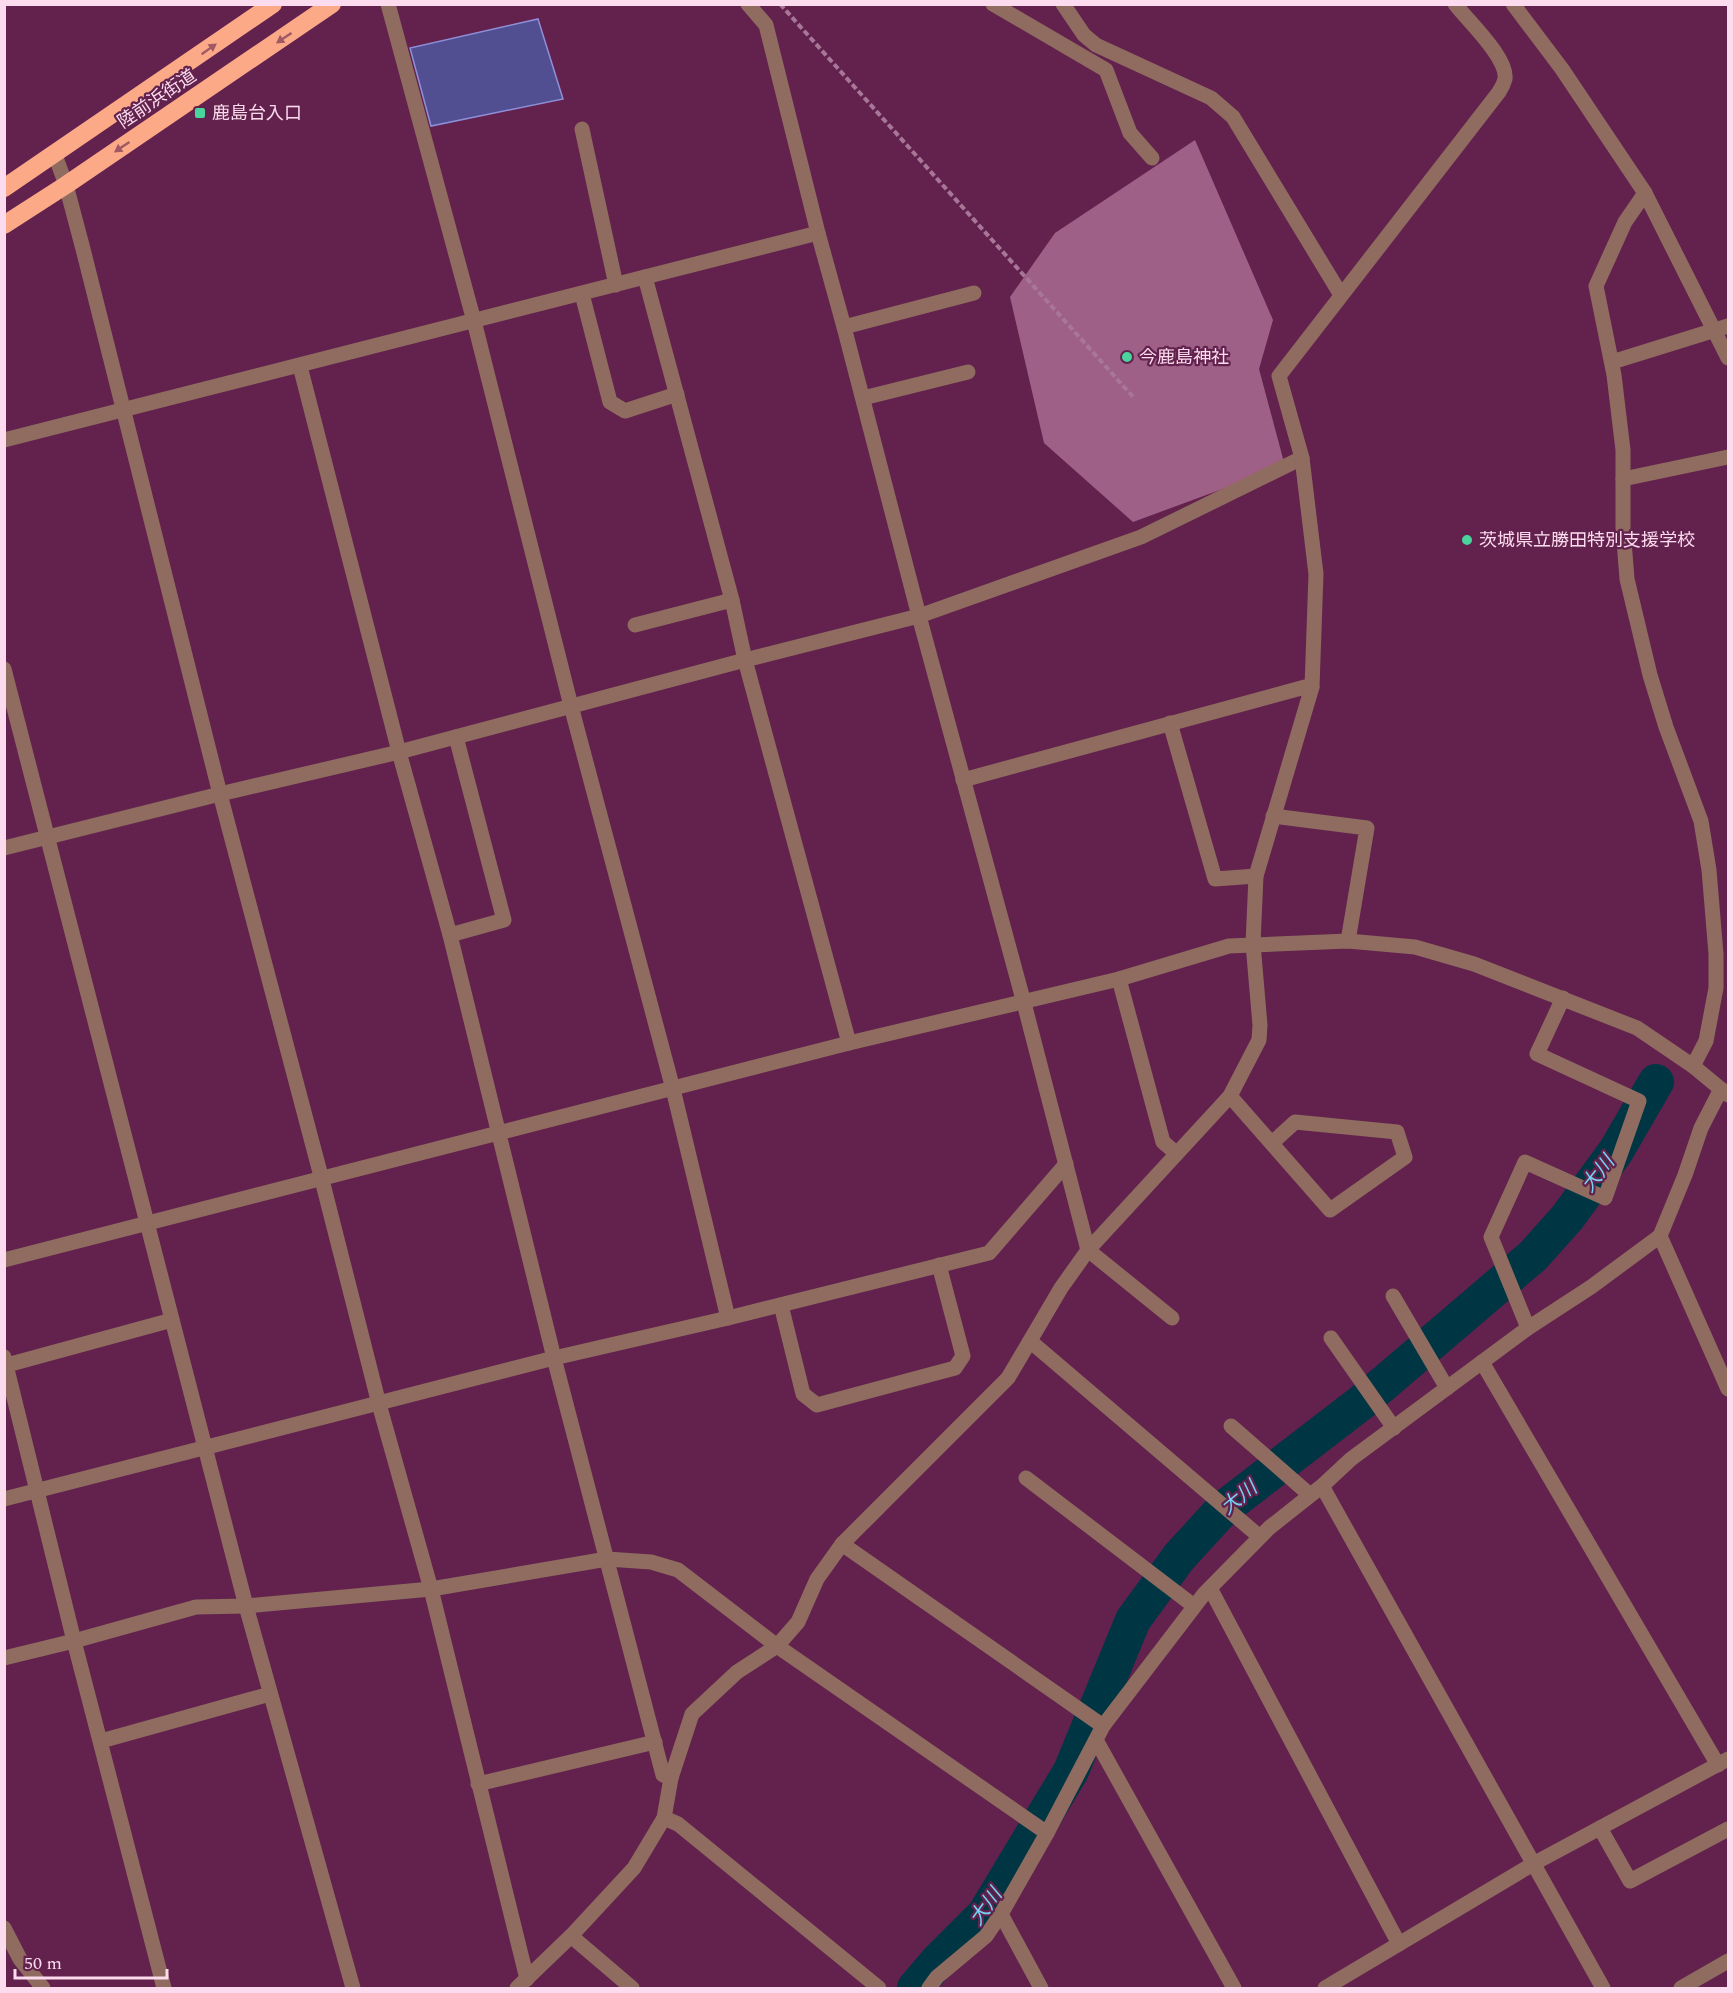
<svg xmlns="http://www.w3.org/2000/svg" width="1733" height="1993" font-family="Spectral,'Noto Sans JP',serif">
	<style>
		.forest { fill: #9f6087 }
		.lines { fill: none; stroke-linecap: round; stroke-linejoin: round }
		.river { stroke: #003544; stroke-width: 36 }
		.building { fill: #514f92; stroke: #8e8fd8; stroke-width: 1.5 }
		.path { stroke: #a87797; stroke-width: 4; stroke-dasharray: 6 3; stroke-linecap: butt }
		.minor { stroke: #8f6c5f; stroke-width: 15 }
		.highway { stroke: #fba987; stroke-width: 18 }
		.oneway { fill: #9f5864 }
		.poi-dot { fill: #49d49d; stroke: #62224d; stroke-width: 2 }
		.labels { text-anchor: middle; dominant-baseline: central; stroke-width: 4.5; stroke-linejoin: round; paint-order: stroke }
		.street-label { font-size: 18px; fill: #fbdbed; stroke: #62224d }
		.poi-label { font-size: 18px; fill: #fbdbed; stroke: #62224d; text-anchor: start }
		.water-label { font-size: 20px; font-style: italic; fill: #74d3f5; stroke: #62224d }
	</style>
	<rect width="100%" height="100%" fill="#62224d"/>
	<!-- forest -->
	<polygon class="forest" points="1195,140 1273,320 1259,369 1285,466 1133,522 1044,443 1010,297 1055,233"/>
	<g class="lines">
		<!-- river -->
		<polyline class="river" points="915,1988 938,1961 985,1914 1071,1771 1133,1620 1179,1557 1223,1509 1362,1402 1533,1256 1567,1218 1616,1151 1656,1082"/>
	</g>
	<!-- building -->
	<polygon class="building" points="538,19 563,99 431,126 410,48"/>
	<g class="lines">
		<!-- path -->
		<polyline class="path" points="780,4 1135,399"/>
		<!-- minor -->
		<g class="minor">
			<polyline points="388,4 474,321 571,706 673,1089 728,1318"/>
			<polyline points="748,4 766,25 818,233 844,327 919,616 1024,1003 1088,1250 1172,1318"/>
			<polyline points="993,4 1106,70 1130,133 1152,158"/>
			<polyline points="1063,4 1084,35 1096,45 1211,98 1233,117 1341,295"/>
			<polyline points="1513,4 1562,69 1645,193 1728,358"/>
			<polyline points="582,129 616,285"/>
			<polyline points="55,155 66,185 83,249 220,794 322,1180 379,1404 431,1589 527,1979"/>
			<polyline points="1645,193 1625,222 1596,286 1614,375 1623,450 1623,528 1627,579 1650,675 1666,727 1701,821 1709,870 1716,954 1716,988 1706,1041 1693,1066"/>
			<polyline points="645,277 732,600 745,660 849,1043"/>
			<polyline points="582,294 610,402 625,411 677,394"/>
			<polyline points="844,327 974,293"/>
			<polyline points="1612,362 1728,326"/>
			<polyline points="300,366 399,752 450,935 554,1358 663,1775 671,1778"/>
			<polyline points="863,398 968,372"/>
			<polyline points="4,440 818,233"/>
			<polyline points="1623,479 1728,457"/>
			<polyline points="635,625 732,600"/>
			<polyline points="4,669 246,1606 353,1988"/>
			<polyline points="1170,723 1215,879 1256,876"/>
			<polyline points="963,780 1305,687 1312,687"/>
			<polyline points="1273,816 1367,828 1348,941"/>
			<path d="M4,848l216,-54 179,-42 346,-92 174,-44 222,-79 161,-79 -23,-82 220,-284c2,-3 5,-9 6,-13 3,-21 -37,-58 -50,-75"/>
			<polyline points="450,935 504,920 456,737"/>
			<polyline points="1119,979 1163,1142 1176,1153"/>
			<polyline points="1230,1096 1330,1210 1405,1157 1397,1132 1295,1122 1272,1143"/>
			<polyline points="1660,1236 1728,1389"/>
			<polyline points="4,1260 849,1043 1119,979 1229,946 1348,941 1415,947 1474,964 1637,1028 1693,1066 1728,1095"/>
			<polyline points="1393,1296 1447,1388"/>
			<polyline points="781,1305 803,1394 817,1405 955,1368 963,1356 939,1265"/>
			<polyline points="1528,1328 1491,1237 1525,1162 1605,1198 1639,1101 1537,1054 1563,998"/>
			<polyline points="1331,1338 1394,1428"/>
			<polyline points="1030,1341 1260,1537"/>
			<polyline points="4,1357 74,1641 164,1988"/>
			<polyline points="1482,1362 1718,1765"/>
			<polyline points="7,1365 172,1320"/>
			<polyline points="1231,1426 1310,1495"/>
			<polyline points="1026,1478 1194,1606"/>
			<polyline points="1322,1486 1603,1988"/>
			<polyline points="4,1499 554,1358 728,1318 989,1253 1066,1164"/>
			<polyline points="842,1544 1103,1726"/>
			<polyline points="1210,1588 1399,1944"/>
			<polyline points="4,1658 74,1641 196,1607 246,1606 431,1589 607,1559 651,1562 678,1570 777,1646 1047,1833"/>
			<polyline points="1096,1740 1234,1988"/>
			<polyline points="101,1741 270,1694"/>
			<polyline points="478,1784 655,1742"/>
			<polyline points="664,1818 678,1824 879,1988"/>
			<polyline points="1600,1828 1630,1881 1728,1829"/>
			<polyline points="1001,1914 1041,1988"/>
			<polyline points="4,1928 20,1959 43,1988"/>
			<polyline points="571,1936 632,1988"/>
			<polyline points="517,1988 571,1936 634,1868 664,1818 671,1778 692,1714 737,1672 777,1646 798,1622 817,1579 842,1544 1008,1378 1061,1288 1088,1250 1230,1096 1259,1040 1260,1025 1253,944 1256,876 1312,687 1316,574 1302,458"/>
			<polyline points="929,1988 937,1977 986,1936 1001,1914 1047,1833 1103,1726 1204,1594 1269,1528 1322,1486 1351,1459 1528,1328 1591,1287 1660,1236 1685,1175 1701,1128 1721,1089"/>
			<polyline points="1325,1988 1533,1864 1728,1759"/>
			<polyline points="1681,1988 1728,1961"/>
		</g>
		<!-- highway -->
		<g class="highway">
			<polyline points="4,188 273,4"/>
			<polyline points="4,225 66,185 332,4"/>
		</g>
	</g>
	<!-- one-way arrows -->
	<defs><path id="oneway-solid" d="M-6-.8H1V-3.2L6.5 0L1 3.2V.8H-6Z" transform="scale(1.5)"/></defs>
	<g class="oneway">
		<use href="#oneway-solid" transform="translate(284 38) rotate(146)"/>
		<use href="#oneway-solid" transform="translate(209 49) rotate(-35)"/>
		<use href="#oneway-solid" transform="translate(122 147) rotate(146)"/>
	</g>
	<!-- markers -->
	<g class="poi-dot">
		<rect x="194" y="107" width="12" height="12" rx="3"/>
		<circle cx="1127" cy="357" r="6"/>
		<circle cx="1467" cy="540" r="6"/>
	</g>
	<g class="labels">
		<!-- street labels -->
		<g class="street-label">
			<text transform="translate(157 99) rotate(-34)">陸前浜街道</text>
		</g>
		<!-- poi labels -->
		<g class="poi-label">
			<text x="212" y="113">鹿島台入口</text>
			<text x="1139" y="357">今鹿島神社</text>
			<text x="1479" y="540">茨城県立勝田特別支援学校</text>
		</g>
		<!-- water labels -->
		<g class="water-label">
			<text transform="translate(1598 1174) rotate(-52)">大川</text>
			<text transform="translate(1239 1498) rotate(-39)">大川</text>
			<text transform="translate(986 1907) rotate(-54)">大川</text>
		</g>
	</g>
	<!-- border -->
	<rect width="1733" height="1993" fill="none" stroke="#fbdbed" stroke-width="12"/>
	<!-- scale -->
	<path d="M15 1969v9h152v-9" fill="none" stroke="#fbdbed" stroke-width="3"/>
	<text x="24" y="1969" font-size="18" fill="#fbdbed" stroke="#62224d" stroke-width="4.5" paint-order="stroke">50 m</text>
</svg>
